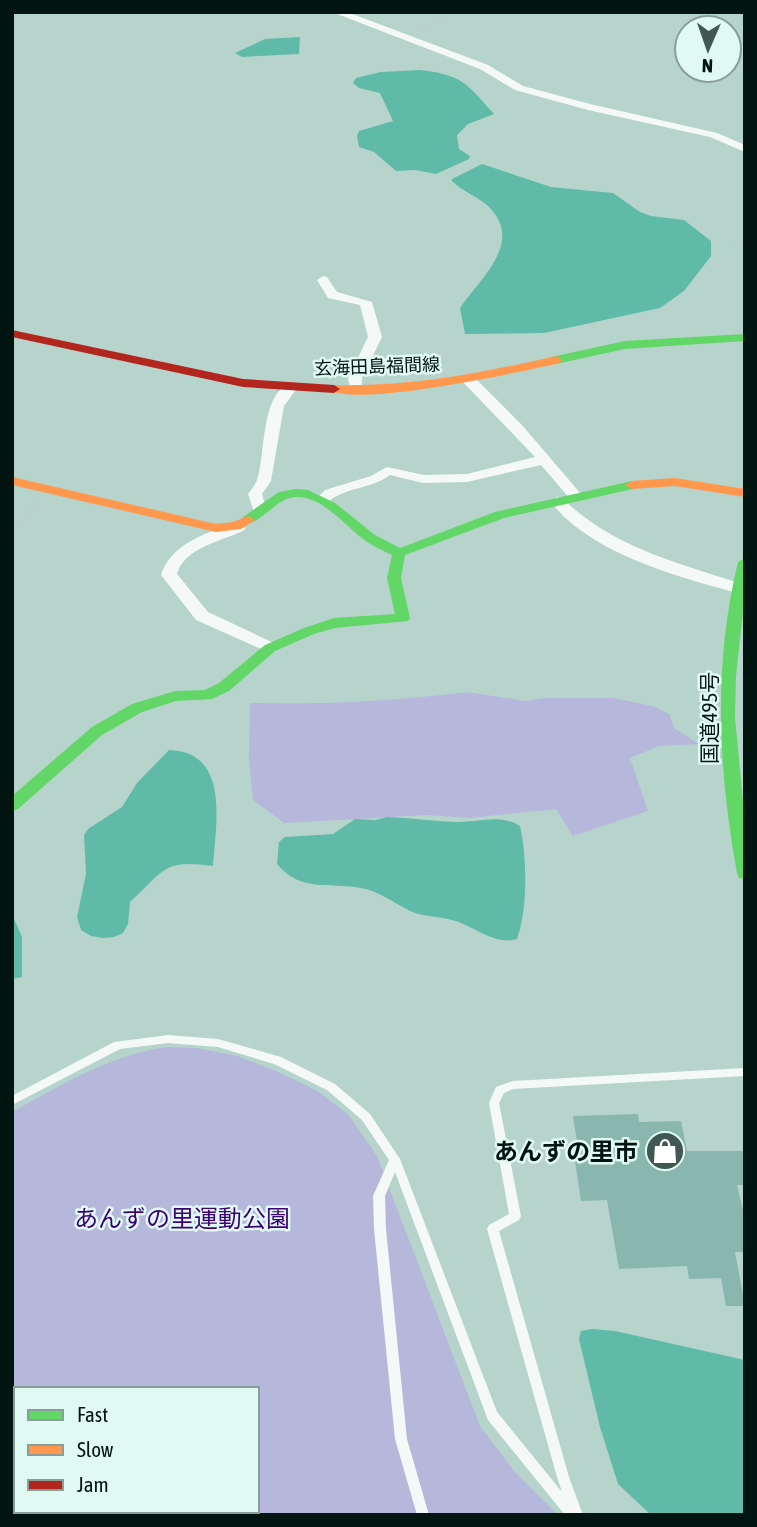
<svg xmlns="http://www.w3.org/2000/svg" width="757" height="1527" font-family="'Asap Condensed','Noto Sans JP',sans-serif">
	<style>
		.green { fill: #b5b7db; fill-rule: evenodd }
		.water { fill: #5fbba8 }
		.building { fill: #89b6ad }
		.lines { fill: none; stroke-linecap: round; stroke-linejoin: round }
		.path-far1 { stroke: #c4ccca; stroke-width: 2; stroke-dasharray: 2 2; stroke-linecap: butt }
		.path { stroke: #c4ccca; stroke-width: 2.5; stroke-dasharray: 2.5 2.5; stroke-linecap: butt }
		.lane { fill: #f4f9f7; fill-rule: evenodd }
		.street { fill: #f4f9f7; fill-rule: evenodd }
		.fast { fill: #63d668; fill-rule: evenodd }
		.slow { fill: #ff974d; fill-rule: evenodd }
		.jam { fill: #b3261e; fill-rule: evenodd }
		.labels { text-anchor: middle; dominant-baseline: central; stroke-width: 5; stroke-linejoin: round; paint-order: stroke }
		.far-street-label { font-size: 18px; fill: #021511; stroke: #e0faf3 }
		.street-label { font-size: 21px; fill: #021511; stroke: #e0faf3 }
		.near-poi-label { font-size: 24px; font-weight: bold; fill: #021511; stroke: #e0faf3; text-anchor: end }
		.near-park-label { font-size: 24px; fill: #3c0077; stroke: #e0faf3 }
	</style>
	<rect width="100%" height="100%" fill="#b7d4cc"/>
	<!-- green -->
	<g class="green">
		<path d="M467,692l58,9 19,-3h69l40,8 16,8 5,14 25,16 -40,2 -29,12 18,53 -75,25 -17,-27 -86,9 -43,-3 -143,8 -31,-23 -4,-40 1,-57c75,2 142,-2 217,-11z"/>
		<path d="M166,1047l31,1 40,8 37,14 42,20 32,24 29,42 103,270 34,45 44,44h-546v-403c52,-28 95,-56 154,-65zM16,1389h241v122h-241z"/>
	</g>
	<!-- water -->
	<g class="water">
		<polygon points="300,37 299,54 242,57 235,53 265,39"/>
		<path d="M420,70c43,5 46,13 74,44l-26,10 -11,11 2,14 11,7 -1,3 -33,15 -21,-4 -19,1 -22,-19 -15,-5 -2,-11 2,-5 34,-10 -13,-28 -21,-5 -6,-5 3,-5 25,-6z"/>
		<path d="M482,164l69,23 62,6 27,19 11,4 33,4 27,21v15l-27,35 -24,17 -116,25 -79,1 -5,-26c21,-31 65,-66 28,-102 -11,-10 -25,-14 -36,-25v-2z"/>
		<path d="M169,750c61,2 47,72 44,116 -50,-7 -48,4 -83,36l-2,22 -5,9 -9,4 -11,1 -12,-2 -10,-6 -4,-13 9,-43 -2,-39 4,-6 34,-22 15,-24z"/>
		<path d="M387,817c23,1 45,4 68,5 22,1 44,-9 65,4 7,30 8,84 -3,113 -23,7 -44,-14 -65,-19 -14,-4 -28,-3 -42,-9 -16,-8 -31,-20 -49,-23 -31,-6 -60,5 -84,-24l2,-22 6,-5 48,-3 22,-15 20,1z"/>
		<polygon points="12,914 22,937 22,977 13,979"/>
		<polygon points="592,1329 615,1331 745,1360 745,1515 651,1515 618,1484 600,1427 579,1339 581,1331"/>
	</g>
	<!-- building -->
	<polygon class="building" points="638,1114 639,1122 681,1121 687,1151 745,1151 745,1185 737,1185 745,1219 745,1252 735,1252 745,1306 726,1306 721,1278 689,1279 687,1266 619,1269 607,1200 581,1201 575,1161 580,1161 573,1116"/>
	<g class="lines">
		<!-- path-far1 -->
		<g class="path-far1">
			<polyline points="421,29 453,12"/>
			<polyline points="729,59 745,56"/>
			<polyline points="728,242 745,242"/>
		</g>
		<!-- path -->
		<polyline class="path" points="12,535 39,502"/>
		<!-- lane -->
		<polygon class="lane" points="168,1035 218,1039 281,1057 335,1084 370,1114 400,1159 497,1412 562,1492 557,1477 487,1229 489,1225 509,1214 489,1103 496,1087 513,1081 745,1068 745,1076 513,1089 504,1093 499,1103 521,1216 519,1220 499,1231 569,1477 583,1515 565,1515 488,1420 395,1172 385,1196 386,1229 407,1439 429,1515 417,1515 395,1439 374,1229 373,1196 389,1160 362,1120 327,1090 274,1064 218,1047 168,1043 120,1049 12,1105 12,1096 114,1042"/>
		<!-- street -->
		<g class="street">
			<polygon points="332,12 347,12 488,65 523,86 590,104 717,133 745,145 745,152 710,137 588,110 515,90 480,69"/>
			<polygon points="323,276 327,277 337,292 372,302 382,337 362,378 361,393 351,393 348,378 368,337 360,305 328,298 317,280"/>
			<path d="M469,376l5,1 48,48 59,69 2,3 -2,3h-10l-30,-35 -74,17 -44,1 -33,-8c-18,14 -45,12 -62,27h-10l-2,-3 9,-9 46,-14 16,-9 37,8 43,-1 68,-17 -71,-74 -2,-3z"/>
			<path d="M291,383l7,4 -14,19 -13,75 -9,13 5,18 -2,3h-10l-7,-21c3,-4 7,-9 9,-14 9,-25 3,-87 34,-97z"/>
			<path d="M557,497l5,1c51,50 117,65 183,87v10c-63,-17 -154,-40 -195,-94z"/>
			<path d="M238,523l8,5 -3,3c-22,10 -59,17 -66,43l31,38 68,32 2,4 -8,5 -74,-33 -35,-45c9,-31 48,-44 77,-52z"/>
		</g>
		<!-- fast -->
		<g class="fast">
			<polygon points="745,334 745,341 625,349 556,364 550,360 556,356 625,341"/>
			<path d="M632,481l5,1v6l-133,30 -99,37 -4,23 9,40 -2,3 -73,7 -21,6 -39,17 -46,40 -17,8 -36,2 -34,11 -40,23 -84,74 -6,2v-15l80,-69 40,-23 43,-13 30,-1 14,-7 46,-38 39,-17 30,-10 61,-4 -8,-36 5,-23c-10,-5 -20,-9 -29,-16 -20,-15 -45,-48 -73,-41 -17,4 -30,28 -47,25v-6l36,-25 17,-3 12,1 27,13 40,32 25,13 95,-36z"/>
			<path d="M745,558v35l-9,83 -1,41 10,106v56l-6,-1 -2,-5c-19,-104 -24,-208 1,-311z"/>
		</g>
		<!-- slow -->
		<g class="slow">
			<path d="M556,356l6,4 -2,3c-36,8 -207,46 -232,26l6,-4c76,2 148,-12 222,-29z"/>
			<polygon points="12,477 216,524 233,522 248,516 255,520 241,529 216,532 12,485"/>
			<polygon points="675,478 745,489 745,497 675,486 632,489 625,485 632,481"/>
		</g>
		<!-- jam -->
		<polygon class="jam" points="12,330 243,379 334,385 340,389 334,393 243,387 12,337"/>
	</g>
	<!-- icons -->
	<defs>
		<g id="shop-disc" transform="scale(2.0125)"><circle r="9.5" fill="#415852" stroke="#e0faf3"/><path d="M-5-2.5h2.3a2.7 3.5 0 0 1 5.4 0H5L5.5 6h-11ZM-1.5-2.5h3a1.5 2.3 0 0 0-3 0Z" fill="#fff"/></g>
	</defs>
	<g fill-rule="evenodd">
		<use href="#shop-disc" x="665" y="1151"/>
	</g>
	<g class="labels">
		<!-- far-street labels -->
		<g class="far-street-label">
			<text transform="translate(377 366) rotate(-2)">玄海田島福間線</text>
		</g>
		<!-- street labels -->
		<g class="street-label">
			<text transform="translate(709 718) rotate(-90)">国道495号</text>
		</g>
		<!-- near-poi labels -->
		<g class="near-poi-label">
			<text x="638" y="1151">あんずの里市</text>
		</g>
		<!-- near-park labels -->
		<g class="near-park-label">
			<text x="182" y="1218">あんずの里運動公園</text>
		</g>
	</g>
	<!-- border -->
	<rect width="757" height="1527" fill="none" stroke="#021511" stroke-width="28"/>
	<!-- legend -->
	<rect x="14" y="1387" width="245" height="126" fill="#e0faf3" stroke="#879e99" stroke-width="2"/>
	<rect x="28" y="1410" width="35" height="10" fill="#63d668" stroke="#879e99" stroke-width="2"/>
	<text x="77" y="1422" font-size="21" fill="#021511">Fast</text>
	<rect x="28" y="1445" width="35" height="10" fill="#ff974d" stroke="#879e99" stroke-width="2"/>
	<text x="77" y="1457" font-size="21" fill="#021511">Slow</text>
	<rect x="28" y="1480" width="35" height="10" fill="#b3261e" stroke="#879e99" stroke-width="2"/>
	<text x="77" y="1492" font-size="21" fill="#021511">Jam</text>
	<!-- north arrow -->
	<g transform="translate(708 49) rotate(182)"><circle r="33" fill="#e0faf3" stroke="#879e99" stroke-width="2"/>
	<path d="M0-5L12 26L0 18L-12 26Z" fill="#415852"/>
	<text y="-10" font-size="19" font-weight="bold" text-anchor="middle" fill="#021511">N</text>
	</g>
</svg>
